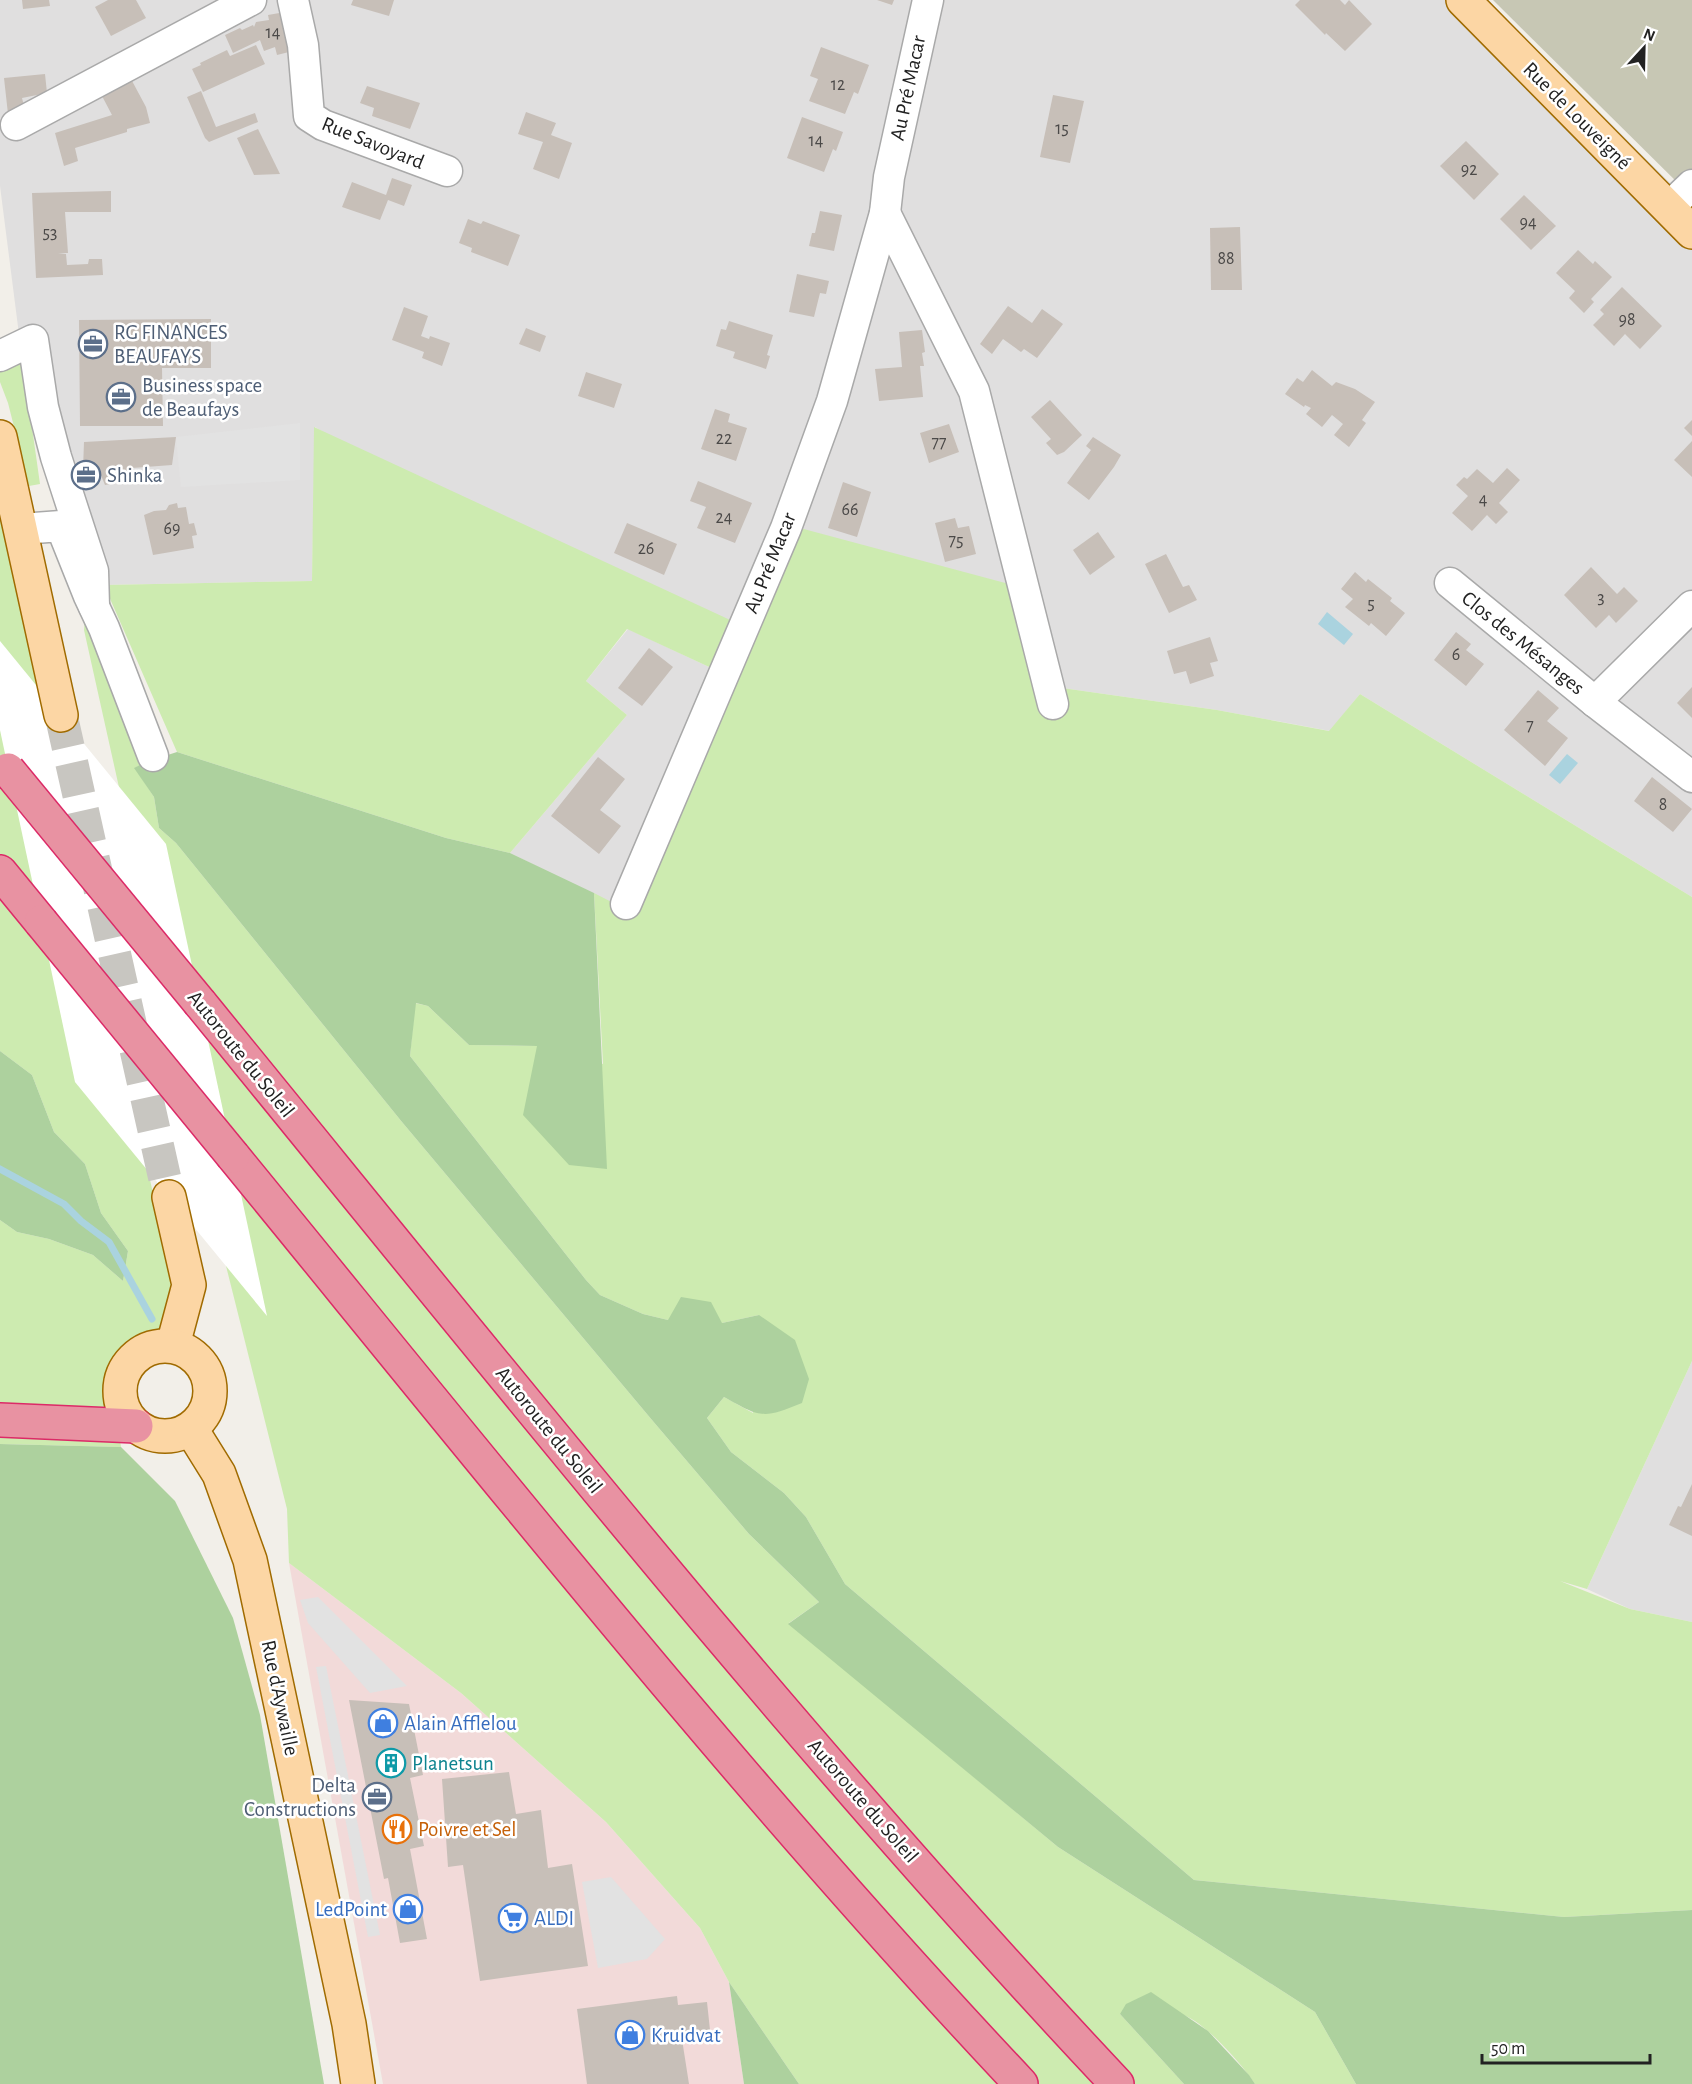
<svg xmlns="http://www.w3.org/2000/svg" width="1692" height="2084" font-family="'Alegreya Sans',sans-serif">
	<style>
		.residential { fill: #e0dfdf }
		.commercial { fill: #f2dad9 }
		.construction { fill: #c7c7b4 }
		.grass { fill: #cdebb0 }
		.forest { fill: #add19e }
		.parking { fill: #e2e2e2 }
		.water { fill: #aad3df }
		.pier { fill: #fff }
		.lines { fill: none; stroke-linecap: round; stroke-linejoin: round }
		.stream { stroke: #aad3df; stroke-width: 7 }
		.building { fill: #c7bfb8 }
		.major-tunnel { stroke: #c8c6c1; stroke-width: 33; stroke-dasharray: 33 16; stroke-linecap: butt }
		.minor-casing { stroke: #a9a9a9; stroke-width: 33 }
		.major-casing { stroke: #a06b00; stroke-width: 36 }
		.highway-casing { stroke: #dc2a67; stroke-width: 36 }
		.minor { stroke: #fff; stroke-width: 30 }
		.major { stroke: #fcd6a4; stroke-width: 33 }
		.highway { stroke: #e892a2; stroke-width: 33 }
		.highway-bridge-casing { stroke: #dc2a67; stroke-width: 36; stroke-linecap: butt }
		.highway-bridge { stroke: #e892a2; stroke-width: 33 }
		.labels { text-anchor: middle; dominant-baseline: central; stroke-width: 5; stroke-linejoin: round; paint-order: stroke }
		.number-label { font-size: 18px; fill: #4b4948 }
		.street-label { font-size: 21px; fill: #222; stroke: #fff }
		.service-label { font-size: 21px; fill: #4e5e75; stroke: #fff; text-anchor: start }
		.shop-label { font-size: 21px; fill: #366cbe; stroke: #fff; text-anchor: start }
		.culture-label { font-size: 21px; fill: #0d838f; stroke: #fff; text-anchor: start }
		.food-label { font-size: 21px; fill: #c56008; stroke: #fff; text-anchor: start }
	</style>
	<rect width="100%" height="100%" fill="#f2efe9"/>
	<!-- residential -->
	<g class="residential">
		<polygon points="0,0 1488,0 1692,205 1692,897 1360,694 1330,731 1217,710 1034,684 631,913 510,853 627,715 586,681 628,629 720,672 315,427 312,581 104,585 21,350 0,186"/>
		<polygon points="1692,1361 1692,1622 1630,1609 1587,1589"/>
	</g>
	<!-- commercial -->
	<polygon class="commercial" points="289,1563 461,1693 606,1822 700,1928 729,1982 744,2084 383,2084"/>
	<!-- construction -->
	<polygon class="construction" points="1493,0 1692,0 1692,197"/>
	<!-- grass -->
	<g class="grass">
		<polygon points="21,350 40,484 29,486 8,403 0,382 0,363"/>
		<polygon points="314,427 741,625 720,672 627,629 586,681 627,715 510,853 446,838 177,752 104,585 312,581"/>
		<polygon points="0,486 173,1286 167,1327 127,1352 112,1381 121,1447 0,1444 0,1220 17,1232 49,1239 93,1255 123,1281 128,1251 101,1213 85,1164 54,1132 32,1075 0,1051"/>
		<polygon points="800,528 1009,584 1034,684 1217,710 1329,731 1360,694 1692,897 1692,1361 1587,1589 1560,1581 1630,1609 1692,1622 1692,1910 1564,1917 1194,1880 845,1584 806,1517 784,1493 731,1452 707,1418 724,1397 753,1413 759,1315 722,1323 668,1320 643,1314 600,1295 586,1280 410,1056 415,1003 428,1006 469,1045 537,1046 603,1064 594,893 631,912"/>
		<path d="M86,604l60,158 -11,6 19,29 5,31 17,15 226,279 250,298 97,114 70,68 -30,21 269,224 257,165 41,72h-101c-13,-20 -51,-63 -74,-70 -10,-3 -48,0 -61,0l64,70h-385l-70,-102 -29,-54 -94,-106 -145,-129 -172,-130 -2,-54 -66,-263 -137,-616z"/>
	</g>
	<!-- forest -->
	<g class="forest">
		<path d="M177,752l269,86 64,15 84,40 13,276 -38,-4 -46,-50 14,-69 -68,-1 -41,-39 -12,-3 -6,53 176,224 14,15 43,19 25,6 13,-23 30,5 11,21 37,-8 36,25 14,39 -7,24c-40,16 -40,15 -78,-6l-17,21 24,34 53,41 22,24 39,67 349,296 370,37 128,-7v174h-336l-41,-72 -257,-165 -270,-223 31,-22 -70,-68 -97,-114 -250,-298 -226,-279 -17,-15 -5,-31 -20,-29 12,-6z"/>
		<polygon points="0,1051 32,1075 54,1132 85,1164 101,1213 128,1251 123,1281 93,1255 49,1239 17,1232 0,1220"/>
		<polygon points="0,1444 121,1447 175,1501 233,1618 260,1715 324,2084 0,2084"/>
		<polygon points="729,1982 799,2084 744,2084"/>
		<polygon points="1151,1992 1208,2031 1249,2075 1255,2084 1184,2084 1120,2014 1126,2004"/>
	</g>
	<!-- parking -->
	<g class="parking">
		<polygon points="300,423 300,480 181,487 176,437"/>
		<polygon points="318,1597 407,1686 370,1693 308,1623 300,1600"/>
		<polygon points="326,1666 380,1935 368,1937 316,1667"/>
		<polygon points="611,1877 665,1939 647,1959 598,1968 582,1882"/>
	</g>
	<!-- water -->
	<g class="water">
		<polygon points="1327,612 1353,634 1344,645 1318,624"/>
		<polygon points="1567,754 1578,763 1560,784 1549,775"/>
	</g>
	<!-- pier -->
	<polygon class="pier" points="0,641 166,844 267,1316 75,1082 0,730"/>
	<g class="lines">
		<!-- stream -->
		<polyline class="stream" points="0,1169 64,1204 81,1221 109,1242 152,1319"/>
	</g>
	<!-- building -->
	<g class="building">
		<polygon points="22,0 49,0 50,6 23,9"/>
		<polygon points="108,0 136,0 146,18 111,36 95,7"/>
		<polygon points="353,0 394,0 389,16 351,5"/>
		<polygon points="877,0 894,0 892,5"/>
		<polygon points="1300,0 1340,0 1345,5 1349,0 1372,24 1345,51 1326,33 1325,35 1295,5"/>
		<polygon points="285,12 293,51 277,55 275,47 264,51 260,40 233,53 225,35 240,28 242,30 253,25 254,27 256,22 269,20 268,15"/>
		<polygon points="256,45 265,64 203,92 192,69 201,65 200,63 227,50 230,56"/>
		<polygon points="821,47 869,65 858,94 854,92 845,114 809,101 818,79 810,76"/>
		<polygon points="45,74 47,93 22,98 24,106 8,114 4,78"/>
		<polygon points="131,79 146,107 150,123 127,129 127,132 75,148 78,161 64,166 55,133 112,115 102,96"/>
		<polygon points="367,86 420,103 410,129 372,116 374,108 360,103"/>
		<polygon points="201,91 216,127 255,113 258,122 209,142 205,138 187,97"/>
		<polygon points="1053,95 1084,101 1070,163 1040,157"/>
		<polygon points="526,112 556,123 551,135 572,143 559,179 533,169 543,142 518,134"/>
		<polygon points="802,117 843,132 836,151 833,149 824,172 787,158"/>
		<polygon points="258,129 280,174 254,175 237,138"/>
		<polygon points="1466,141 1499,174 1474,200 1440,166"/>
		<polygon points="392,178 412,185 404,206 388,200 380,220 342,207 352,182 386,195"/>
		<polygon points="111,191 111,212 65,212 68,253 58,253 66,254 67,265 88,264 89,259 102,259 103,275 36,278 32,193"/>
		<polygon points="1524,195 1556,226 1531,250 1500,219"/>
		<polygon points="820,211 842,215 834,251 809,246 812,233 815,233"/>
		<polygon points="468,219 481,224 483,221 520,235 508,266 471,252 472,248 459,243"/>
		<polygon points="1240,227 1242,290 1211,290 1210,228"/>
		<polygon points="1578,250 1593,264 1595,261 1612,277 1591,299 1594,302 1584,313 1569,298 1575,291 1556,273"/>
		<polygon points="797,274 829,281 826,294 820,293 814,317 789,312"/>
		<polygon points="1622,287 1662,326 1640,349 1625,334 1614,346 1593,325 1604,314 1600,310"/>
		<polygon points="1008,306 1032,323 1042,309 1063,324 1037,358 1024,349 1021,352 1003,339 992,354 980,344"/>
		<polygon points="404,307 428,316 421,336 429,339 430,336 450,343 442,366 422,358 424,352 392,340"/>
		<polygon points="211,319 211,368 162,368 163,426 80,426 79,320"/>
		<polygon points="729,321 773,335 767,355 770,356 766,369 733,358 735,352 716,346 721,329 726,330"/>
		<polygon points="526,328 546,336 540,352 519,344"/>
		<polygon points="922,330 925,352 922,353 924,366 920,366 923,397 879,401 875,369 902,367 899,332"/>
		<polygon points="1312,370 1332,386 1336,382 1355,389 1375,402 1362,420 1366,423 1349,447 1334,435 1343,424 1332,415 1322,427 1306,414 1311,408 1305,405 1304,407 1285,394 1297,378 1303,382"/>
		<polygon points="586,372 622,384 614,408 578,396"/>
		<polygon points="1050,400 1082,435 1064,452 1057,455 1046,443 1051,439 1031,417"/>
		<polygon points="715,409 730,414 728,422 747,428 736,461 701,449"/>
		<polygon points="1692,420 1692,436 1684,428"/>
		<polygon points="949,424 959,452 929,463 920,433"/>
		<polygon points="176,437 172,465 132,468 131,480 105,485 98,468 83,469 84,442"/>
		<polygon points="1093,437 1121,455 1114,467 1089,500 1067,483 1091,450 1086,446"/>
		<polygon points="1692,441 1692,477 1674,460"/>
		<polygon points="1507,468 1520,480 1499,503 1508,512 1496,524 1487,515 1472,531 1452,513 1468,496 1456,485 1464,477 1467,479 1477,469 1493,483"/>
		<polygon points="698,481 752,503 735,543 697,528 706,507 690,501"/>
		<polygon points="843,482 871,492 857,537 828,528"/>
		<polygon points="177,503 178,508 186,507 189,524 194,523 197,535 192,536 194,548 153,555 144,515 154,511 166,510 169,505"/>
		<polygon points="955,518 958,528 969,526 976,554 945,562 935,523"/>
		<polygon points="627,523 677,544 664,575 614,553"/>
		<polygon points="1098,532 1115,557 1090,575 1073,550"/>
		<polygon points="1166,554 1183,587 1189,585 1197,600 1169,613 1145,564"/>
		<polygon points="1591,567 1617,594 1624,587 1638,601 1616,623 1609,615 1596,628 1564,595"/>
		<polygon points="1355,572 1366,582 1368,579 1392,598 1390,601 1405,613 1386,636 1371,623 1369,626 1345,607 1353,599 1341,589"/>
		<polygon points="1456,632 1471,644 1466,650 1484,664 1466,686 1434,660"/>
		<polygon points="1210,637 1218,661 1210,663 1214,676 1190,684 1186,671 1174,674 1167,651"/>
		<polygon points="649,648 673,667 642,706 618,688"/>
		<polygon points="1692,687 1692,718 1677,703"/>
		<polygon points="1538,690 1559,708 1547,721 1568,738 1545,766 1504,730"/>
		<polygon points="598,757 625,779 600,810 621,826 599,854 551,816"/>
		<polygon points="1652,777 1692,809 1673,832 1634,801"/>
		<polygon points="1692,1484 1692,1536 1669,1525 1678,1506 1681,1507"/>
		<polygon points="349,1700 409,1704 423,1775 410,1778 424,1846 410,1849 427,1939 400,1943 388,1878 384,1879"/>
		<polygon points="509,1772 516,1814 541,1810 548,1868 572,1864 588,1966 480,1981 463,1865 448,1867 442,1779"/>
		<polygon points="677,1996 678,2005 707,2002 710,2030 681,2033 689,2084 587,2084 577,2009"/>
	</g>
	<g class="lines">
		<!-- major-tunnel -->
		<polyline class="major-tunnel" points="61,715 169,1197"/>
		<!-- minor casing -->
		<g class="minor-casing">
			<g id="minor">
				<polyline points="293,0 303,45 309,116 323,125 447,171"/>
				<polyline points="16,125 251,0"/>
				<polyline points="1668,208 1692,185"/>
				<polyline points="885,213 974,391 1053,704"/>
				<polyline points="0,356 33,340 43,407 56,457 93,571 94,606"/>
				<polyline points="21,529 61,526 89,596 104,628 153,756"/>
				<polyline points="1450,583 1595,702 1692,777"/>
				<polyline points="1595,702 1692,606"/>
				<polyline points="626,904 786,528 832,401 885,213 889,177 928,0"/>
			</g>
		</g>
		<!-- major casing -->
		<g class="major-casing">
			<g id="major">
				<polyline points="1463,0 1692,232"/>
				<polyline points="0,437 61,715"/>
				<polyline points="169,1197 189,1285 173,1345"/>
				<circle cx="165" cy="1391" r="45"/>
				<polyline points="191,1429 219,1474 250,1560 349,2024 358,2084"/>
			</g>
		</g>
		<!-- highway casing -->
		<g class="highway-casing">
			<g id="highway">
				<polyline points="0,872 41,922"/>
				<path d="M200,1003c299,366 593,737 917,1081"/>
				<path d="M233,1156c257,314 510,633 788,928"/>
				<polyline points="0,1420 136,1426"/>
			</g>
		</g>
		<!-- minor -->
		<use href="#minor" class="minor"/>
		<!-- major -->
		<use href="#major" class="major"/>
		<!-- highway -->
		<use href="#highway" class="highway"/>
		<!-- highway-bridge casing -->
		<g class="highway-bridge-casing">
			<g id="highway-bridge">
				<polyline points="8,770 200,1003"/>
				<polyline points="41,922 233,1156"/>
			</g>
		</g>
		<!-- highway-bridge -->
		<use href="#highway-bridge" class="highway-bridge"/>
	</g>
	<!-- icons -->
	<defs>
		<g id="office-ring" transform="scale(1.5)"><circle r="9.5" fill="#fff" stroke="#5c6f8a" stroke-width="1.5"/><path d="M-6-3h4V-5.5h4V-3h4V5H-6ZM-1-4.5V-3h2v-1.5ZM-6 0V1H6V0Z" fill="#5c6f8a"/></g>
		<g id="shop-ring" transform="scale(1.5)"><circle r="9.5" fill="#fff" stroke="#3f7fe0" stroke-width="1.5"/><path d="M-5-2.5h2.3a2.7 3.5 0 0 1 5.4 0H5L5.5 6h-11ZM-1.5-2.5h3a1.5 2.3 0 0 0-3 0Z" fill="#3f7fe0"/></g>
		<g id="building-ring" transform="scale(1.5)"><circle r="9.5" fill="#fff" stroke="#0f9aa8" stroke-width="1.5"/><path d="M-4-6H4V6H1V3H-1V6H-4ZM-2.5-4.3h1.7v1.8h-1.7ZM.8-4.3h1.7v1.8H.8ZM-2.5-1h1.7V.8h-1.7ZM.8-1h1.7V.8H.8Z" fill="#0f9aa8"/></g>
		<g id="restaurant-ring" transform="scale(1.5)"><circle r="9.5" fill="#fff" stroke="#e8710a" stroke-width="1.5"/><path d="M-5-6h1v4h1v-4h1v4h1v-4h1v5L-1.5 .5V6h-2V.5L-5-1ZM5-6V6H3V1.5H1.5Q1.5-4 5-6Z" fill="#e8710a"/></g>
		<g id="supermarket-ring" transform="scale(1.5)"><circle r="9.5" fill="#fff" stroke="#3f7fe0" stroke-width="1.5"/><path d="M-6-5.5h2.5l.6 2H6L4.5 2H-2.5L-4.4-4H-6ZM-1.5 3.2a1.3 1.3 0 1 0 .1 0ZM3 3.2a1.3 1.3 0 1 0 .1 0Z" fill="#3f7fe0"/></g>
	</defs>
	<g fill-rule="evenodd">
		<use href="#office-ring" x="93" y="344"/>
		<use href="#office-ring" x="121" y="397"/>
		<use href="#office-ring" x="86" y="475"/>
		<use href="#shop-ring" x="383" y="1723"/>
		<use href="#building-ring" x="391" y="1763"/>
		<use href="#office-ring" x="377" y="1797"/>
		<use href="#restaurant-ring" x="397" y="1829"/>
		<use href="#shop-ring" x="408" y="1909"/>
		<use href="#supermarket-ring" x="513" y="1918"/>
		<use href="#shop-ring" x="630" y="2035"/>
	</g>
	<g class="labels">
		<!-- number labels -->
		<g class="number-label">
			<text x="273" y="33">14</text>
			<text x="838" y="85">12</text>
			<text x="1062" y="129">15</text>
			<text x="816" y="141">14</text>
			<text x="1469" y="170">92</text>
			<text x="1528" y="223">94</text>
			<text x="50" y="233">53</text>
			<text x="1226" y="259">88</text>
			<text x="1627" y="320">98</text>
			<text x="724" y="439">22</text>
			<text x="939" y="443">77</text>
			<text x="1483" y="500">4</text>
			<text x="850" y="510">66</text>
			<text x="724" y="518">24</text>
			<text x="172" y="529">69</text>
			<text x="956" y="541">75</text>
			<text x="646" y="549">26</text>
			<text x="1601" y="598">3</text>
			<text x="1371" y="604">5</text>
			<text x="1456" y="655">6</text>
			<text x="1530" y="726">7</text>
			<text x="1663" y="805">8</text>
		</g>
		<!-- street labels -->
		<g class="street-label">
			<text transform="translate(908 88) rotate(-78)">Au Pré Macar</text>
			<text transform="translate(1577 116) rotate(45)">Rue de Louveigné</text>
			<text transform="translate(373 143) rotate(22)">Rue Savoyard</text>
			<text transform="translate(770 563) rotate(-68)">Au Pré Macar</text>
			<text transform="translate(1523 643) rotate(39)">Clos des Mésanges</text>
			<text transform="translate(241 1054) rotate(51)">Autoroute du Soleil</text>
			<text transform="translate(549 1430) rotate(51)">Autoroute du Soleil</text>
			<text transform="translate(280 1698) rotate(78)">Rue d'Aywaille</text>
			<text transform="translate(863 1801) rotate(49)">Autoroute du Soleil</text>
		</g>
		<!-- service labels -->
		<g class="service-label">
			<text x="114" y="332">RG FINANCES<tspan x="114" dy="24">BEAUFAYS</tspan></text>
			<text x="142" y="385">Business space<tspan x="142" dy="24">de Beaufays</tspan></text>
			<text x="107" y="475">Shinka</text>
			<text x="356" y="1785" text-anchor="end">Delta<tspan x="356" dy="24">Constructions</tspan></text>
		</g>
		<!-- shop labels -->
		<g class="shop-label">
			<text x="404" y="1723">Alain Afflelou</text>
			<text x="387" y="1909" text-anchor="end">LedPoint</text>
			<text x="534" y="1918">ALDI</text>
			<text x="651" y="2035">Kruidvat</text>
		</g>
		<!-- culture labels -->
		<g class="culture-label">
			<text x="412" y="1763">Planetsun</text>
		</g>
		<!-- food labels -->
		<g class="food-label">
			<text x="418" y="1829">Poivre et Sel</text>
		</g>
	</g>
	<!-- north arrow -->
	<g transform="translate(1644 48) rotate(22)" stroke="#ffffff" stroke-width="4.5" paint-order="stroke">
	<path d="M0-4.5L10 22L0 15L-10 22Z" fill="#222222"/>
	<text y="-9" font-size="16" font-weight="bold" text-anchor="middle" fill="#222222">N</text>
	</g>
	<!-- scale -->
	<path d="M1482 2054v9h168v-9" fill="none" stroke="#222222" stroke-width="3"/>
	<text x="1491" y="2054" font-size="18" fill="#222222" stroke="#ffffff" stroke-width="4.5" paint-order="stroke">50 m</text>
</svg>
